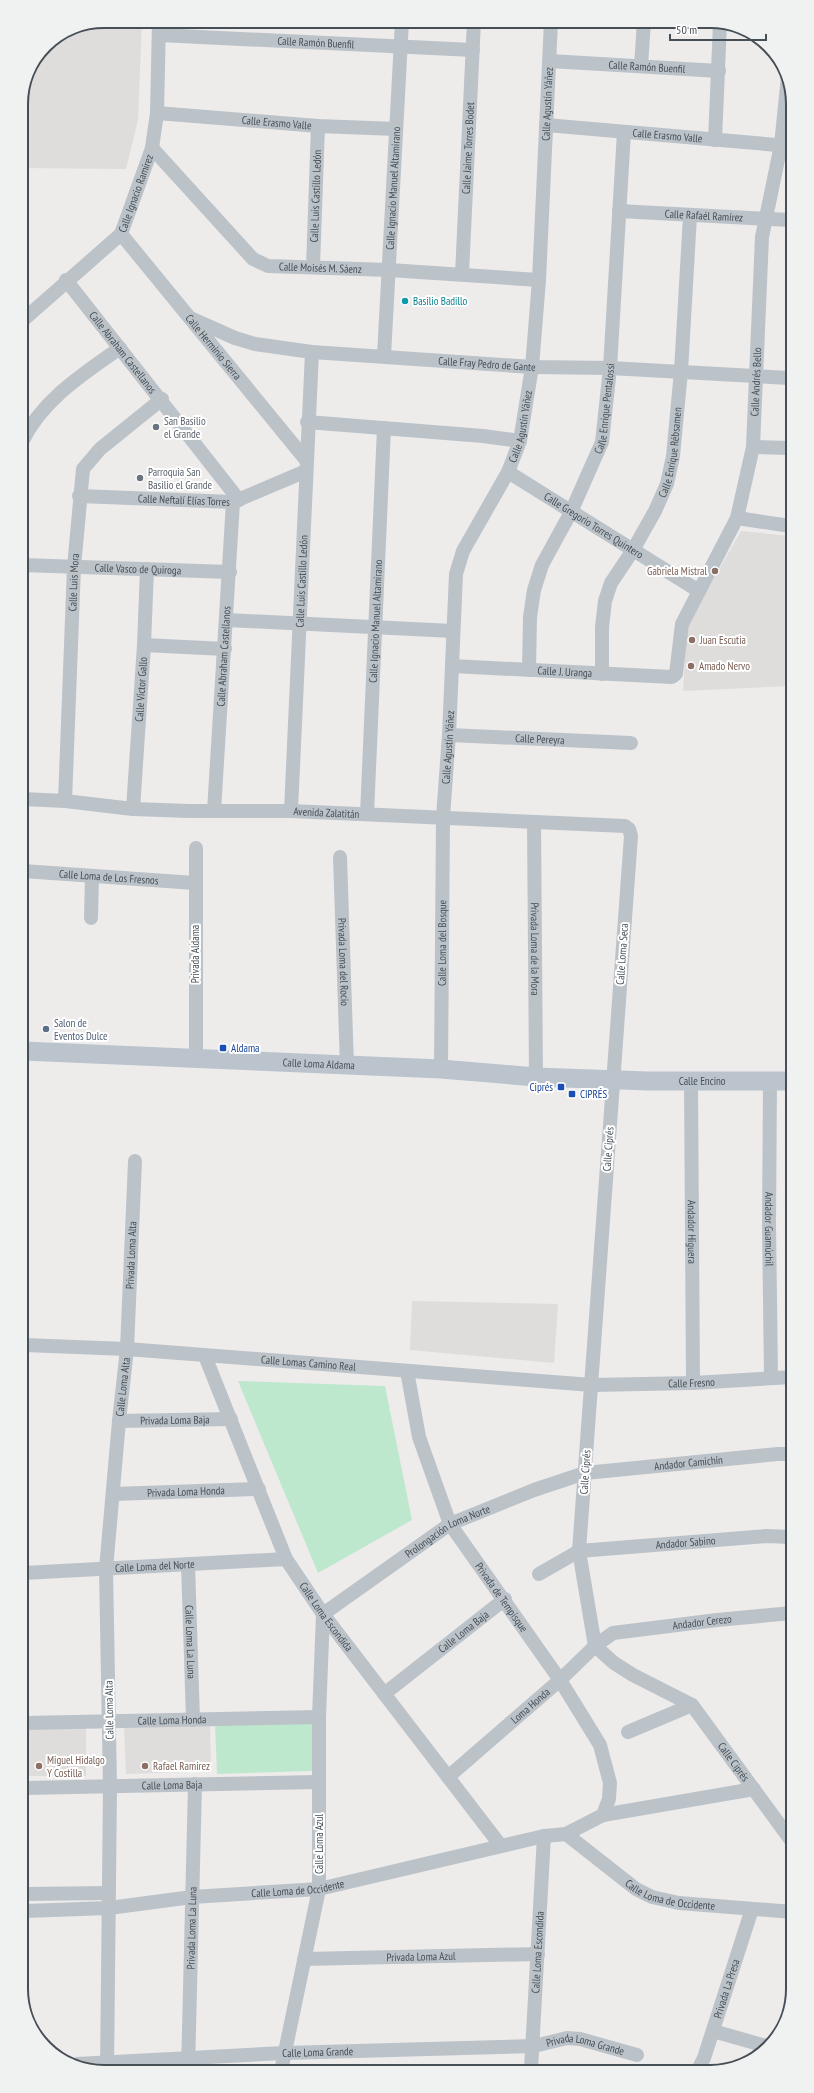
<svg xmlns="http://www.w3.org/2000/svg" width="814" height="2093" font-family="'PT Sans Narrow',sans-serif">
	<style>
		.education { fill: #dfdcdc }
		.green { fill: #bee8ce }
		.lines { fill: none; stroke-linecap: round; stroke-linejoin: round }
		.street { stroke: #bbc3c9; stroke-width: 14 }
		.secondary { stroke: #bbc4cd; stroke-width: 19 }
		.culture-dot { fill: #0f9aa8; stroke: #fff; stroke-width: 1.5 }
		.worship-dot { fill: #6b7280; stroke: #fff; stroke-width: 1.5 }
		.education-dot { fill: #8d6e63; stroke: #fff; stroke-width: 1.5 }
		.service-dot { fill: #5c6f8a; stroke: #fff; stroke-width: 1.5 }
		.transit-dot { fill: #1a4fb4; stroke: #fff; stroke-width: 1.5 }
		.labels { text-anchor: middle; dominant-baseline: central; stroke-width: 4; stroke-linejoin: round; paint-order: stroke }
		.street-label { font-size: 11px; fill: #464e56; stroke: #fff }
		.culture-label { font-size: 11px; fill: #0d838f; stroke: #fff; text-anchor: start }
		.worship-label { font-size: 11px; fill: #5b616d; stroke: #fff; text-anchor: start }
		.education-label { font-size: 11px; fill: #785e54; stroke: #fff; text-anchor: start }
		.service-label { font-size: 11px; fill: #4e5e75; stroke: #fff; text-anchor: start }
		.transit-label { font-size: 11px; fill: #164399; stroke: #fff; text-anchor: start }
		.rim { fill: none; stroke: #464e56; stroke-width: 2 }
	</style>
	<rect width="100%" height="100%" fill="#eeebeb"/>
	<!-- education -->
	<g class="education">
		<polygon points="104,21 142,21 138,120 126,169 21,168 21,99 29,67 45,45 72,27"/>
		<polygon points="741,531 790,536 790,686 683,691 687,625"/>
		<polygon points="412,1301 558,1304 554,1363 410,1350"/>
		<polygon points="210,1723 211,1771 126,1774 124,1727"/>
		<polygon points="86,1727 86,1776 25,1776 25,1728"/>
	</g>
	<!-- green -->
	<g class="green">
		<polygon points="238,1381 385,1386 412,1520 318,1573"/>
		<polygon points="312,1720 312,1771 217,1774 215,1724"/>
	</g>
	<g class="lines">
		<!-- street -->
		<g class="street">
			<path id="s1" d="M159,35l314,15"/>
			<path id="s2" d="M550,61l169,10"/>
			<polyline points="641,66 644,21"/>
			<path id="s3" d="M157,113l161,13 78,3"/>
			<path id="s4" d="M546,125l243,21"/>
			<polyline points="715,140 720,23"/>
			<path id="s5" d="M152,148l101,111 15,7 121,4 150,10"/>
			<path id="s6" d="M619,211l170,9"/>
			<path id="s7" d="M121,234l185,226"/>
			<path id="s8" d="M313,267l5,-141"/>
			<path id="s9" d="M462,274l12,-253"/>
			<path id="s10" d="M66,280l173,220"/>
			<path id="s11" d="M190,318l45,20 20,6 57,8 220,15 78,1 179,10"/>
			<path id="s12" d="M22,321l99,-87 31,-86 5,-35 2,-92"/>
			<path id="s13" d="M384,356l18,-335"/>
			<polyline points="307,422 483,436 520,441"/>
			<path d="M22,442c20,-42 61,-68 98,-94"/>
			<polyline points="753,447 790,448"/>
			<path id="s14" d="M508,472l191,119"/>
			<path id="s15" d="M79,496l154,6 73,-31"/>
			<polyline points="737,518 790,526"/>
			<path id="s16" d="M22,565l208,7"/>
			<polyline points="227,620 453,631"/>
			<polyline points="144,645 225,649"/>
			<path id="s17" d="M452,666l220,11 4,-3 6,-50 55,-106 16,-71 9,-210 19,-92 7,-69"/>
			<path id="s18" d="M529,670l1,-53 4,-27 8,-25 29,-53 31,-70 8,-74 14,-236"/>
			<path id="s19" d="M602,674v-47l3,-26 6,-18 22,-33 22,-39 12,-27 6,-28 8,-85 9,-155"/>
			<path id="s20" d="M449,735l182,8"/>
			<path id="s21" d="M23,799l42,2 68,8 56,2h102l334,15 4,3 2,7 -52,715 16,95 19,17 19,12 59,30 101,138"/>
			<path id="s22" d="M65,801l9,-234 9,-98 17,-20 62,-50"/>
			<path id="s23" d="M133,809l11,-164 3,-76"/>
			<path id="s24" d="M214,811l19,-309"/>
			<path id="s25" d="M291,811l21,-459"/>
			<path id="s26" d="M367,814l17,-386"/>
			<path id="s27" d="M534,822l2,255"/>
			<polyline points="196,848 196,1060"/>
			<path id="s28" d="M340,857l7,209"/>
			<path id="s29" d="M23,871l172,12"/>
			<polyline points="91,918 92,876"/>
			<path id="s30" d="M441,1069l2,-252 6,-82 7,-161 7,-23 45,-79 12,-31 12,-74 7,-87 12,-259"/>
			<path id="s31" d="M691,1081l2,302"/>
			<path id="s32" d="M770,1081l-1,143 2,153"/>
			<path id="s33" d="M24,1345l103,4 465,36 101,-2 99,-6"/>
			<path id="s34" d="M205,1356l81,203 37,55 178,232"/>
			<path id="s35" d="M407,1371l12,66 31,87 110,156 40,65 10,38 -1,16 -6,16"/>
			<path id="s36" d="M119,1421l112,-2"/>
			<path id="s37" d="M113,1494l146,-5"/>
			<path id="s38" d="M188,1564l5,156"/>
			<path id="s39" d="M24,1573l262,-14"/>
			<path id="s40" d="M539,1574l40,-23 187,-15 26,1"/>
			<path id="s41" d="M384,1694l121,-95"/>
			<path id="s42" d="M25,1723l294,-6"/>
			<polyline points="628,1732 692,1705"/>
			<path id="s43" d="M448,1777l112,-97 35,-34 18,-13 104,-13 75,-7"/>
			<path id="s44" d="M25,1788l293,-6"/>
			<path id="s45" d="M566,1834l70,55 16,8 27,6 114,9"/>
			<polyline points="25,1894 109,1893"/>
			<path id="s46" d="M25,1911l84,-3 83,-11 127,-8 225,-53 22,-2 37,-19 151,-26"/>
			<path id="s47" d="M304,1959l234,-5"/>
			<polyline points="713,2031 766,2046"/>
			<path id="s48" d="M77,2064l207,-11 250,-7 33,-8 13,1 57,16"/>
			<path id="s49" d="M699,2068l5,-10 48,-149"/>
			<path id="s50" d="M531,2069l13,-233"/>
			<path id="s51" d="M188,2071l7,-287"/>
			<path id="s52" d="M281,2071l38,-182v-172l4,-103 127,-90 84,-34 51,-17 193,-19h14"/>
			<path id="s53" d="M107,2072l3,-285 -4,-218 13,-148 8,-72 8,-188"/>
		</g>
		<!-- secondary -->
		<path class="secondary" id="s54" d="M23,1051l418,18 95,8 112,4h143"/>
	</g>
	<!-- markers -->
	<circle class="culture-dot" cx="405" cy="301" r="4"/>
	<g class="worship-dot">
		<circle cx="156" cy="427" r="4"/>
		<circle cx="140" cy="478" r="4"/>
	</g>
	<g class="education-dot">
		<circle cx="715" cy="571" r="4"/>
		<circle cx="692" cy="640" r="4"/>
		<circle cx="691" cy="666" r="4"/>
		<circle cx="39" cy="1766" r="4"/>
		<circle cx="145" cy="1766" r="4"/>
	</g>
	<circle class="service-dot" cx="46" cy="1029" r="4"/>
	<g class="transit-dot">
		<rect x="219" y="1044" width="8" height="8" rx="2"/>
		<rect x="557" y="1083" width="8" height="8" rx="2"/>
		<rect x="568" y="1090" width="8" height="8" rx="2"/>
	</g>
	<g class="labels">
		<!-- street labels -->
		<g class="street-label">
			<text stroke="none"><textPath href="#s1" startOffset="157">Calle Ramón Buenfil</textPath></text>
			<text stroke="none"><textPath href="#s2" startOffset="97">Calle Ramón Buenfil</textPath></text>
			<text stroke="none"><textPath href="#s30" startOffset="982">Calle Agustín Yáñez</textPath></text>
			<text stroke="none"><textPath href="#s3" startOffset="120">Calle Erasmo Valle</textPath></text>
			<text stroke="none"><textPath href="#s4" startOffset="122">Calle Erasmo Valle</textPath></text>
			<text stroke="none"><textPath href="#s9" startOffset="126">Calle Jaime Torres Bodet</textPath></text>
			<text stroke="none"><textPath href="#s13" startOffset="168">Calle Ignacio Manuel Altamirano</textPath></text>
			<text stroke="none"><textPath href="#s12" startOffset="175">Calle Ignacio Ramírez</textPath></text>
			<text stroke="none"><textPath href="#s8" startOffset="71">Calle Luis Castillo Ledón</textPath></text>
			<text stroke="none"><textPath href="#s6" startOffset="85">Calle Rafaél Ramírez</textPath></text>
			<text stroke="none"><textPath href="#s5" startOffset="219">Calle Moisés M. Sáenz</textPath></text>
			<text stroke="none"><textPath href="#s7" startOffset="146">Calle Herminio Sierra</textPath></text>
			<text stroke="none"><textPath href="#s10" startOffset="92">Calle Abraham Castellanos</textPath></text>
			<text stroke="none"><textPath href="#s11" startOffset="303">Calle Fray Pedro de Gante</textPath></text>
			<text stroke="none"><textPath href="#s17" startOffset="533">Calle Andrés Bello</textPath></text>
			<text stroke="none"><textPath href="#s18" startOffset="277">Calle Enrique Pentalossi</textPath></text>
			<text stroke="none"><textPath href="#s30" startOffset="658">Calle Agustín Yáñez</textPath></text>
			<text stroke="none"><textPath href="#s19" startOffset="238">Calle Enrique Rébsamen</textPath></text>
			<text stroke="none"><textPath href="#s15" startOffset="105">Calle Neftalí Elías Torres</textPath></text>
			<text stroke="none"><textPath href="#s14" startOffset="101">Calle Gregorio Torres Quintero</textPath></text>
			<text stroke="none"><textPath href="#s16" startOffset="116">Calle Vasco de Quiroga</textPath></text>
			<text stroke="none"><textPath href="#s22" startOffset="219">Calle Luis Mora</textPath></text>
			<text stroke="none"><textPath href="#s25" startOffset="230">Calle Luis Castillo Ledón</textPath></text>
			<text stroke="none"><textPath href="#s26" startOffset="193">Calle Ignacio Manuel Altamirano</textPath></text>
			<text stroke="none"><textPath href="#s24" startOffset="155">Calle Abraham Castellanos</textPath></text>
			<text stroke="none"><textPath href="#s17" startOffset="113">Calle J. Uranga</textPath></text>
			<text stroke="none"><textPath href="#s23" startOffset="120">Calle Víctor Gallo</textPath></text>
			<text stroke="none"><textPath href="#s20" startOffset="91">Calle Pereyra</textPath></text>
			<text stroke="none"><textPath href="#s30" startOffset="322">Calle Agustín Yáñez</textPath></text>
			<text stroke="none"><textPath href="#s21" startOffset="304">Avenida Zalatitán</textPath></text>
			<text stroke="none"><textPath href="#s29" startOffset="86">Calle Loma de Los Fresnos</textPath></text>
			<text stroke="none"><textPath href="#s30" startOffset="126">Calle Loma del Bosque</textPath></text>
			<text stroke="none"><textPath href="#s27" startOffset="127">Privada Loma de la Mora</textPath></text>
			<text transform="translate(195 954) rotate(-90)">Privada Aldama</text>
			<text transform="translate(622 954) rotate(-86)">Calle Loma Seca</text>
			<text stroke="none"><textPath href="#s28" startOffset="105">Privada Loma del Rocio</textPath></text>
			<text stroke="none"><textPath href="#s54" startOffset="296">Calle Loma Aldama</textPath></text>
			<text stroke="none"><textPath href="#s54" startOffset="680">Calle Encino</textPath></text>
			<text transform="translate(608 1149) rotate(-86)">Calle Ciprés</text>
			<text stroke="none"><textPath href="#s32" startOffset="148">Andador Guamúchil</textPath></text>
			<text stroke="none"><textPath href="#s31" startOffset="151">Andador Higuera</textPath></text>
			<text stroke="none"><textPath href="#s53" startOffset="818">Privada Loma Alta</textPath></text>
			<text stroke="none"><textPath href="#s33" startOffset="285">Calle Lomas Camino Real</textPath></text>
			<text stroke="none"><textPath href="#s33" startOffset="669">Calle Fresno</textPath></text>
			<text stroke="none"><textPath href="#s53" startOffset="686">Calle Loma Alta</textPath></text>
			<text stroke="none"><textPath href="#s36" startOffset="56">Privada Loma Baja</textPath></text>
			<text stroke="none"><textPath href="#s52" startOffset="865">Andador Camichín</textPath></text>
			<text transform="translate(585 1472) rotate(-86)">Calle Ciprés</text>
			<text stroke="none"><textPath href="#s37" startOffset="73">Privada Loma Honda</textPath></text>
			<text stroke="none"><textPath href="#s52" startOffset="611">Prolongación Loma Norte</textPath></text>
			<text stroke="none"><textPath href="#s40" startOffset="153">Andador Sabino</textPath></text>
			<text stroke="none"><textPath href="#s39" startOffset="131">Calle Loma del Norte</textPath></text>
			<text stroke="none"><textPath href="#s35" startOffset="249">Privada de Tempisque</textPath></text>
			<text stroke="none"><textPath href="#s34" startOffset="289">Calle Loma Escondida</textPath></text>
			<text stroke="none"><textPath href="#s43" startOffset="309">Andador Cerezo</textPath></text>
			<text stroke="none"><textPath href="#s41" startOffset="101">Calle Loma Baja</textPath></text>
			<text stroke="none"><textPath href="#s38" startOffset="78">Calle Loma La Luna</textPath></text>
			<text stroke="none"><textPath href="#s43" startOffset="109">Loma Honda</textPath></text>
			<text transform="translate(109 1710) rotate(-91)">Calle Loma Alta</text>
			<text stroke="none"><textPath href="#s42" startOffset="147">Calle Loma Honda</textPath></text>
			<text stroke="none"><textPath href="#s21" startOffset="1613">Calle Ciprés</textPath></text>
			<text stroke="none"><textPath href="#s44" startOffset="147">Calle Loma Baja</textPath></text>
			<text transform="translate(319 1844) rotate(-90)">Calle Loma Azul</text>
			<text stroke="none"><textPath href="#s46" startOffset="274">Calle Loma de Occidente</textPath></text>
			<text stroke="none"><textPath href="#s45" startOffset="124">Calle Loma de Occidente</textPath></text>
			<text stroke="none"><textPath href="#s51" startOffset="143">Privada Loma La Luna</textPath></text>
			<text stroke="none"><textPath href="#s50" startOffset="117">Calle Loma Escondida</textPath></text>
			<text stroke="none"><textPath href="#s47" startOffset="117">Privada Loma Azul</textPath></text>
			<text stroke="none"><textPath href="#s49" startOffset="84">Privada La Presa</textPath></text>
			<text stroke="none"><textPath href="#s48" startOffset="510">Privada Loma Grande</textPath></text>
			<text stroke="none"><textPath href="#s48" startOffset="241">Calle Loma Grande</textPath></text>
		</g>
		<!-- culture labels -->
		<g class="culture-label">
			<text x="413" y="301">Basilio Badillo</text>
		</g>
		<!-- worship labels -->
		<g class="worship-label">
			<text x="164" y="421">San Basilio<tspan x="164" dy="13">el Grande</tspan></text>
			<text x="148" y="472">Parroquia San<tspan x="148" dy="13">Basilio el Grande</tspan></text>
		</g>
		<!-- education labels -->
		<g class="education-label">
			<text x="707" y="571" text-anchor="end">Gabriela Mistral</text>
			<text x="700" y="640">Juan Escutia</text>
			<text x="699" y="666">Amado Nervo</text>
			<text x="47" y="1760">Miguel Hidalgo<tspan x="47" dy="13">Y Costilla</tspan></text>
			<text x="153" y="1766">Rafael Ramirez</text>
		</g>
		<!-- service labels -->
		<g class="service-label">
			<text x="54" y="1023">Salon de<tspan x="54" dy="13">Eventos Dulce</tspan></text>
		</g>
		<!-- transit labels -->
		<g class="transit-label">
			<text x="231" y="1048">Aldama</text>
			<text x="553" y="1087" text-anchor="end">Ciprés</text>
			<text x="580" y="1094">CIPRÉS</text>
		</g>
	</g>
	<!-- crop -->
	<path d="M0 0H814V2093H0ZM104 28H710A76 76 0 0 1 786 104V1989A76 76 0 0 1 710 2065H104A76 76 0 0 1 28 1989V104A76 76 0 0 1 104 28Z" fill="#f0f1f1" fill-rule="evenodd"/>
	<path class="rim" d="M104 28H710A76 76 0 0 1 786 104V1989A76 76 0 0 1 710 2065H104A76 76 0 0 1 28 1989V104A76 76 0 0 1 104 28Z"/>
	<!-- scale -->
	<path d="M670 34v6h96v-6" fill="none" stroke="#464e56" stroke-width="2"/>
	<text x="676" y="34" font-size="12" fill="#464e56" stroke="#ffffff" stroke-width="3" paint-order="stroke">50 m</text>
</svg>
